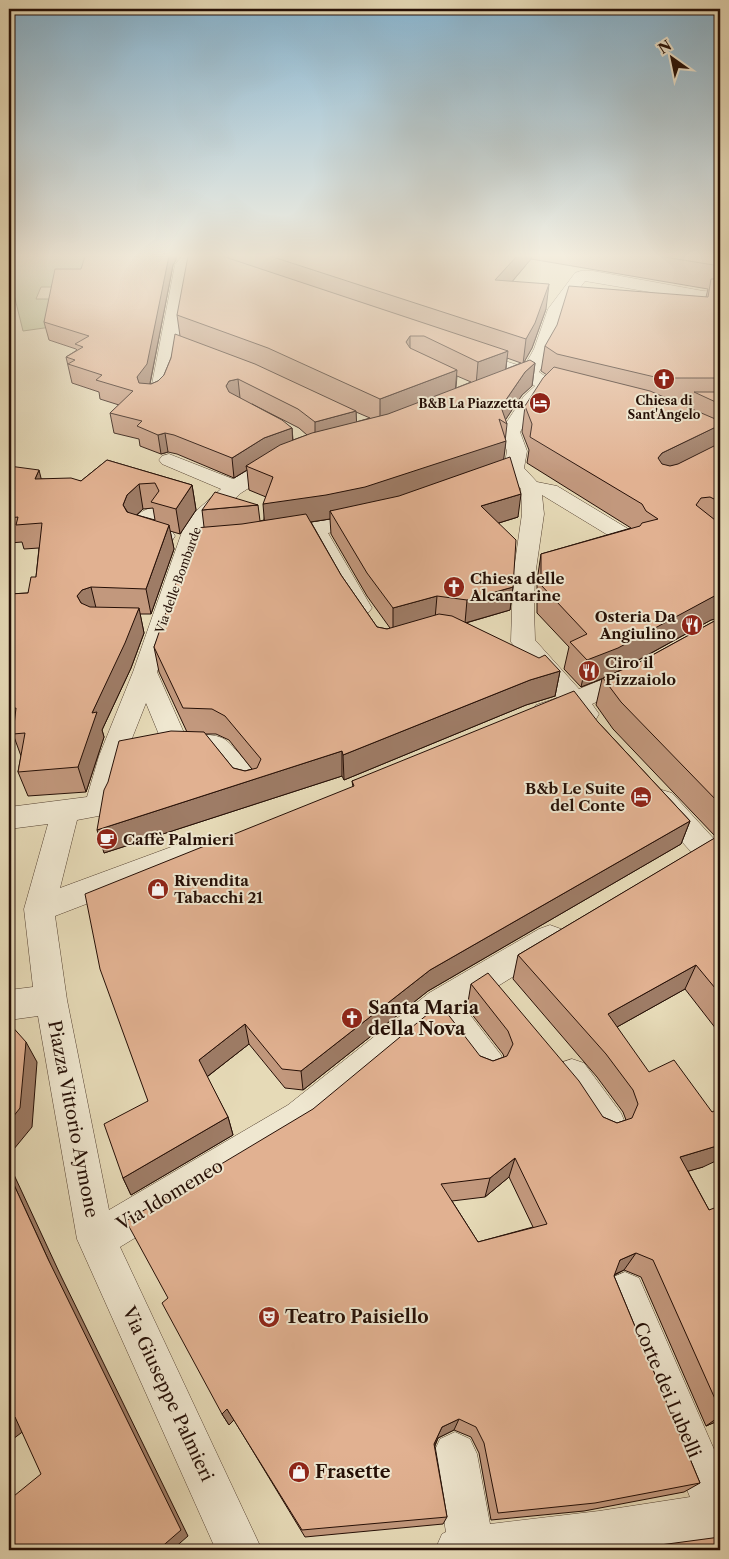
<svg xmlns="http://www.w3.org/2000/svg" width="729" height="1559" font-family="'Libre Caslon Text',serif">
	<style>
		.green { fill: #b4c08e; stroke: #6c684a }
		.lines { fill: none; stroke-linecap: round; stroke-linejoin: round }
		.street-casing { stroke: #554232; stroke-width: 1 }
		.street { fill: #efe7d0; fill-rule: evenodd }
		.wall { fill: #c2987d; stroke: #250f06; fill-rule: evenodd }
		.shaded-wall { fill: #9e7c66; stroke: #250f06 }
		.building { fill: #e1b191; stroke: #250f06; fill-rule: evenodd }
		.labels { text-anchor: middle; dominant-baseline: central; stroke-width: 4; stroke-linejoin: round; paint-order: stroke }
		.far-poi-label { font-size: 12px; font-weight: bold; fill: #250f06; stroke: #efe7d0 }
		.far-street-label { font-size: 12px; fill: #250f06; stroke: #efe7d0 }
		.poi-label { font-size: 15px; font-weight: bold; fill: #250f06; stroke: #efe7d0; text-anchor: start }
		.near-poi-label { font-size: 18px; font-weight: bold; fill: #250f06; stroke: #efe7d0; text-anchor: start }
		.near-street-label { font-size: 18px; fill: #250f06; stroke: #efe7d0 }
	</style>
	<rect width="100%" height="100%" fill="#e6dab7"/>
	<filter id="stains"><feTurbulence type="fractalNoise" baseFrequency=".004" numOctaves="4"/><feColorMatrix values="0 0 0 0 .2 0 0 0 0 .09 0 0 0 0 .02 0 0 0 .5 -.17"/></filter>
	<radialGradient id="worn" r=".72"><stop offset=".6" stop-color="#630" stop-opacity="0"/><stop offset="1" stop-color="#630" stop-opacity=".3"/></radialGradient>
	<!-- green -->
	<polygon class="green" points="9,256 149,256 65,287 41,287 36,299 62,299 51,327 23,331 9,274"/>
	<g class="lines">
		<!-- street casing -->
		<g class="street-casing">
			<g id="street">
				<path d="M182,256h15l-6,9 -21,120c-7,10 -12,19 -26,16l-2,-4 10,-13 23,-119z"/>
				<path d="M581,271h12l110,20 17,1v10l-17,-1 -118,-20 -21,28 -12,40 -13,23 13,9 31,8 3,4 -3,4 -6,2 -27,-7 -12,11 -18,29 7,19 -3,17 13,14 20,4 78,47 3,5 -5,13 -26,7 -8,-2 -3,-5 3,-5 17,-6 -74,-45 2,19 -9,62 -1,33 1,31 44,49 54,-22 9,3 4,6 -4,6 -50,22 7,10 -4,7c-12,3 -17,1 -25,-9l-25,8 -9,-3 -4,-6 4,-6 21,-7 -46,-56 2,-66 9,-62 -1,-25 -17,-20 3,-18 -7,-19 24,-36 11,-10 -12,-8 -59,-19 -3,-4 3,-4 6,-1 54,17 10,-18 14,-40 27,-36z"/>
				<path d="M169,454l64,25 40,-23 7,-2 7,2 3,4 -3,4 -46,29 -36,34 -48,145 28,63c12,0 29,-2 39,4 8,4 33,36 38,45l-4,7 -10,3 -10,-3 -29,-36 -33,-1 -23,4 -9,-3 -4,-7 4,-7 16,-4 -14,-34 -21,53 -12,50 -4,8 -32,6 -17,68 141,-52 10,4 5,8 -5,8 -156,60 12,84 42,210 179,-105 141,-112 110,-64 11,-4 11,4 5,9 -5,9 -97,60 37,48 5,11 -5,11 -12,5 -12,-5 -39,-52 -124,104 -194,118 142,303h-46l-139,-311 -39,-223 -29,4v-30l24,-3 -9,-78 24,-85 -39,5v-22l78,-10 12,-41 34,-84 51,-146 12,-15 25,-22 -59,-25 -3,-4 3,-4z"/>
				<path d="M151,508l8,1 3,5 -9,12 19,5 3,5 -3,5c-13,3 -26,-3 -39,-6l-3,-5c3,-12 9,-19 21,-22z"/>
				<polygon points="368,513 376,514 379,519 376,524 328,533 372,608 368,613 360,616 352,613 308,536 278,542 270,540 267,535 270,530 278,528"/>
				<polygon points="662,790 672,793 714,839 719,847 714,855 704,859 694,855 652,809 648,801 652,793"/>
				<polygon points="572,1059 584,1063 621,1113 626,1125 621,1137 608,1142 595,1137 560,1087 555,1075 560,1063"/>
				<polygon points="625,1272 639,1278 720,1463 720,1537 639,1550 435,1550 442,1534 446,1532 433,1454 440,1439 455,1432 470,1439 477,1454 490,1524 599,1511 690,1497 605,1292 611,1278"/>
			</g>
		</g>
		<!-- street -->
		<use href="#street" class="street"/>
	</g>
	<!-- wall -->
	<g class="wall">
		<path d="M228,256h492v184l-1,4 1,-1v591l-35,-45 -68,38 86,140 -15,4 21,39 11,3v207l-14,6 -65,-149 -17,-7 -9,5 -1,1 86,207 -16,9 -100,19 -93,9 -12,-67 -8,-16 -17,-7 -16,8 -3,8 12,71 -4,7 -138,13 -71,-117 -5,5 -7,-11 258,-358 13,5 11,-4 -1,-3 -36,-46 4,-24 132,133 14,6 9,-3 -3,-8 -26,-35 -84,-98 5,-24 199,-118 -2,-1 -102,-107 -17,-24 6,-26 -21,8 -17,-18 5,-22 -32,-34v-32l4,-27 90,-26 -104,-65 2,-13 -7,-18 3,-26 22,-31 -6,-4 4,-25 161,-49 2,-8 -177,-30 -19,23 34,27 -14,39 -8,14 11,1 -3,23 -10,9 -17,25 2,4 -4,36 15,57 -19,6 14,64 -3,23 -44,13 94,48 -5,25 -29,9 -182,75 -2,-4 -238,77 83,-121 -28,-60 -5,-25 50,-120 -2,-17 56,-5 2,16 4,-1 2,-23 -17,-7 -2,-20 -13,8 -57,-24 -9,-2 -7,2 -21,-8 -1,-7 -25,-6 -4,-20 9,-8 -19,-6 -1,-7 -27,-9 -6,-26 11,-7 -1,-1 -27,-9 -5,-18 37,-53 95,-9 -3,5 -23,119h1l7,-3 6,-6 16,-39 -3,-21 51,-57zM507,358l14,5 -15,6zM457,376l14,6 -15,6zM252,404l47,24 8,7 -14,5 -1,-12zM681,404h10l-1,4zM356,412l14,6 -14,4zM330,519l1,15 36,62 23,32 -3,1 -10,-2 -36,-52 -30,-53zM720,618l-82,45 -19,8 92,-51zM205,734h11l13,6 23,29 -7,2 -12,-3zM509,1177l24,50 -55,15 -26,-41 33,-4z"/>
		<path d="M107,460l85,25 4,25 -16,24 -10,-3 4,18 -23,65h-11l4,19 -13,35 -29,62 2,7 -18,55 -58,4 -10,-24 3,-16 -8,-22h-4v-140l19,-1 8,-16 3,-29 -15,1 -2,-7 -13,1v-80l1,3 31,13 40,2zM153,508l2,12 -18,-5 6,-6z"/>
		<polygon points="598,722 690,821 681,844 428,991 303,1090 285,1088 249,1044 207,1077 228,1117 233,1135 131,1195 123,1178 148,1101 353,787 352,781"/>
	</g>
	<!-- shaded-wall -->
	<g class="shaded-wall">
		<polygon points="169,256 176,256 176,260 173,265 150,383 141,396 137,377"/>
		<polygon points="517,256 532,256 531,259 493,304 495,280"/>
		<polygon points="549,284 546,309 532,348 523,364 526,339"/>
		<polygon points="410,336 410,359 406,342"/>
		<polygon points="508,351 505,374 476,385 478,362"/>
		<polygon points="535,363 532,386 522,395 504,422 501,407 525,372"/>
		<polygon points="457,370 455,393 380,423 380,399"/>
		<polygon points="238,379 240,398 231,400 226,386 229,381"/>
		<polygon points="356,411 357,430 315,441 315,422"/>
		<polygon points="720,425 720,440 718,449 651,485 658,458 662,453"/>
		<polygon points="292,428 293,447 246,466 247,470 234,478 232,458 264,438"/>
		<polygon points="165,433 168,452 161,454 158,435"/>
		<polygon points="506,441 503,465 365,511 330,511 330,519 265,529 263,504"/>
		<polygon points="39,470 45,494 35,479"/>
		<polygon points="139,484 143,509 132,519 123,505 127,495"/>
		<polygon points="192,485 196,510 180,534 176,509"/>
		<polygon points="521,494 518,517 479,529 481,506"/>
		<polygon points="169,525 174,549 151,614 146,589"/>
		<polygon points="91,587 97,612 88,615 77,596 82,590"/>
		<polygon points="513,587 510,610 465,623 467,600"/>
		<polygon points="720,593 720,618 711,620 611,675 581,687 587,660"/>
		<polygon points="437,596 435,619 393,632 393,608"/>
		<polygon points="139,608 144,633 131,668 102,730 104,737 86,792 78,767 92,713"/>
		<polygon points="560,671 555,696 526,705 344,780 343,755 530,680"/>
		<polygon points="342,751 342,776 104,853 97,830"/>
		<polygon points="690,821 681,844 428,991 303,1090 301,1071 430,970"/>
		<polygon points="696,965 685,989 599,1037 608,1014"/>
		<polygon points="245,1024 249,1044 204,1079 199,1060"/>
		<polygon points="26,1042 37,1062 32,1127 9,1155 9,1122"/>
		<polygon points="228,1117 233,1135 131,1195 123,1178"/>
		<polygon points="720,1145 720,1159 703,1167 668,1177 680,1157"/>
		<polygon points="515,1158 509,1177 485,1197 490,1178"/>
		<polygon points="9,1164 60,1274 188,1536 172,1550 158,1550 48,1259 9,1174"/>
		<polygon points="636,1253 624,1270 609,1277 620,1260"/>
		<polygon points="227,1409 234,1420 229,1425 222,1414"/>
		<polygon points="720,1416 720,1420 706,1426"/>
		<polygon points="15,1417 29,1427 9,1442 9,1421"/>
		<polygon points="459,1419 454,1430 438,1438 431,1454 434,1444 442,1427"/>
	</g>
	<!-- building -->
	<g class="building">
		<polygon points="85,256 169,256 147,364 137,377 139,383 151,384 158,381 164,375 171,358 175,334 255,364 356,411 315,422 298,409 238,379 229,381 226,386 229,392 282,420 292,428 264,438 232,458 174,435 165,433 158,435 137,426 142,421 110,413 133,391 96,380 102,375 68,364 75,360 66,357 83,347 75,344 89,336 44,322 55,269 81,269"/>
		<polygon points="188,256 222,256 508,351 478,362 424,336 410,336 406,342 410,348 457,370 380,399 268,348 177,315"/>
		<polygon points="270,256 517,256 495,280 549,284 535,323 526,339"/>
		<polygon points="658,256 720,256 720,266"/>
		<polygon points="711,279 720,279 720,378 659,378 557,354 545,346 557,325 569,286 708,297"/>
		<polygon points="530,360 535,363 525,372 501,407 507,424 499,419 506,441 365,487 326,495 263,504 273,477 246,466 280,445 312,433 388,414"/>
		<polygon points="554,367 650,391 720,421 720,425 662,453 658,458 662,464 670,466 678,464 720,443 720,502 710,497 701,498 696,505 715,520 720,522 720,593 618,648 587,660 570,642 587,634 541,585 541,554 640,526 642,523 658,519 646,511 642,504 530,437 532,424 525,406 543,378"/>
		<polygon points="694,392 720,392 720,404"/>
		<polygon points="510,457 521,494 481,506 516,540 513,587 467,600 437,596 393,608 367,573 330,511 399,496"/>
		<polygon points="107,460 192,485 176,509 151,502 159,491 155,483 139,484 127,495 123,505 127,512 169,525 146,589 91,587 82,590 77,596 81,603 90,607 139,608 125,643 92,713 97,712 78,767 18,772 25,733 13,734 16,708 9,709 9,594 28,593 31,577 36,577 42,523 16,525 18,517 9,518 9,466 39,470 35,479 71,478 81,481"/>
		<polygon points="215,492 258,505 202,510"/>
		<polygon points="306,514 341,575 377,627 387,629 439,614 452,616 539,658 545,655 560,671 530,680 343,755 342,751 97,830 104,790 108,782 119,741 171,731 204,732 233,768 245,771 257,768 261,759 225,716 212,709 183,708 154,647 195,528 242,524"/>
		<polygon points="720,618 720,804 621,702 603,678 638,663"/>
		<polygon points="574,691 598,722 690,821 430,970 301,1071 282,1069 245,1024 199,1060 228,1117 123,1178 104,1124 148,1101 100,969 85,894 354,786 352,781"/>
		<path d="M718,836h2v158l-24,-29 -88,49 41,58 25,-12 38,52 8,-4v37l-40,12 29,53 8,-3 3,6v197l-67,-150 -17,-7 -16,7 -6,16 86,207 -105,20 -97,10 -14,-70 -8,-16 -17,-8 -17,8 -8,17 13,73 -145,13 -75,-121 -5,5 -60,-111 6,-5 -42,-77 187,-112 127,-105 40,52 13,5 14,-5 6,-12 -5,-13 -37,-47 17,-11 91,108 24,36 14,6 15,-5 6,-14 -5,-14 -27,-36 -88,-99zM515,1158l32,66 -69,18 -37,-58 49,-6z"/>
		<polygon points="9,1023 26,1042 20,1108 9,1122"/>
		<polygon points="9,1174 48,1259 181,1530 158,1550 9,1550 9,1500 41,1474 15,1417 9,1421"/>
		<polygon points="720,1537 720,1550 630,1550 630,1549"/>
	</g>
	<!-- sky -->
	<linearGradient id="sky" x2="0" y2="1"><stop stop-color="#87b6d3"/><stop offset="0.54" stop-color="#f4eedf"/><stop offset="1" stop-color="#f4eedf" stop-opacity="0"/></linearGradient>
	<rect width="729" height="474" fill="url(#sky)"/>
	<!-- icons -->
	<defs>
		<g id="church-disc" transform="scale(1.125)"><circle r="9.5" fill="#8f2418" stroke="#efe7d0"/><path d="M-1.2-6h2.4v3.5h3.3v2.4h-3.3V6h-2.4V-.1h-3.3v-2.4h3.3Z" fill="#fff"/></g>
		<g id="hotel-disc" transform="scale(1.125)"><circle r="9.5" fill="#8f2418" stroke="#efe7d0"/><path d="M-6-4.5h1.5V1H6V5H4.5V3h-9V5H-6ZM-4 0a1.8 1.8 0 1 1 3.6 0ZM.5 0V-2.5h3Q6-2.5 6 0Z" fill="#fff"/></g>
		<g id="restaurant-disc" transform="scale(1.125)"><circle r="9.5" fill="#8f2418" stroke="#efe7d0"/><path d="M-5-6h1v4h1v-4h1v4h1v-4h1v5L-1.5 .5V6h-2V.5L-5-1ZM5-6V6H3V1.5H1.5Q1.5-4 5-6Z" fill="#fff"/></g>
		<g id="cafe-disc" transform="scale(1.125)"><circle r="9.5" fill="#8f2418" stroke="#efe7d0"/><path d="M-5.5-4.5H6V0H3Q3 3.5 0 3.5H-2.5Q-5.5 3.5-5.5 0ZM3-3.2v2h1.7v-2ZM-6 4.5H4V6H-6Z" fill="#fff"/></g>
		<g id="shop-disc" transform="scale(1.125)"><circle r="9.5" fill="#8f2418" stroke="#efe7d0"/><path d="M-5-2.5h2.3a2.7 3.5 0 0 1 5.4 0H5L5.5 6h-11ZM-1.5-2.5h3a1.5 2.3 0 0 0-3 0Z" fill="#fff"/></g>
		<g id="theatre-disc" transform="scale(1.125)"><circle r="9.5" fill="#8f2418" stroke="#efe7d0"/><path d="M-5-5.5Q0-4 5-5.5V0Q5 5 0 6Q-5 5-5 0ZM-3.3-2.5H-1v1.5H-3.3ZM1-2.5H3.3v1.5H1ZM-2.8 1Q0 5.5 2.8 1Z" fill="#fff"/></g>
	</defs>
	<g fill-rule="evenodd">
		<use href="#church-disc" x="664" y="379"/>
		<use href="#hotel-disc" x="540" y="403"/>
		<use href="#church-disc" x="454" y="587"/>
		<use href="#restaurant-disc" x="692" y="625"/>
		<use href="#restaurant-disc" x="589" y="671"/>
		<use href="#hotel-disc" x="641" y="797"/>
		<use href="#cafe-disc" x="107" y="839"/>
		<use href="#shop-disc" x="158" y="889"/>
		<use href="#church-disc" x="352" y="1018"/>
		<use href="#theatre-disc" x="269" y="1317"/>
		<use href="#shop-disc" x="299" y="1472"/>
	</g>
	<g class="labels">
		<!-- far-poi labels -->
		<g class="far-poi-label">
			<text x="664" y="400">Chiesa di<tspan x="664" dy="14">Sant'Angelo</tspan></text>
			<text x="524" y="403" text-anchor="end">B&amp;B La Piazzetta</text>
		</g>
		<!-- far-street labels -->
		<g class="far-street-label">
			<text transform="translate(178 580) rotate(-70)">Via delle Bombarde</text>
		</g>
		<!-- poi labels -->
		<g class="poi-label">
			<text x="470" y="578">Chiesa delle<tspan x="470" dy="17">Alcantarine</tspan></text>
			<text x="676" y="616" text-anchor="end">Osteria Da<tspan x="676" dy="17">Angiulino</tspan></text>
			<text x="605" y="662">Ciro il<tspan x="605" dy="17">Pizzaiolo</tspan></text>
			<text x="625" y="788" text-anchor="end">B&amp;b Le Suite<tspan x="625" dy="17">del Conte</tspan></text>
			<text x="123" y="839">Caffè Palmieri</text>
			<text x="174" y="880">Rivendita<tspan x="174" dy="17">Tabacchi 21</tspan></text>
		</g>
		<!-- near-poi labels -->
		<g class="near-poi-label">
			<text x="368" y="1008">Santa Maria<tspan x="368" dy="21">della Nova</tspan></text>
			<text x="285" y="1317">Teatro Paisiello</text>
			<text x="315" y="1472">Frasette</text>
		</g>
		<!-- near-street labels -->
		<g class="near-street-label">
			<text transform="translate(73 1119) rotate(79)">Piazza Vittorio Aymone</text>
			<text transform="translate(170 1195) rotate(-31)">Via Idomeneo</text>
			<text transform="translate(667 1390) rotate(67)">Corte dei Lubelli</text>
			<text transform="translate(168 1394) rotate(65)">Via Giuseppe Palmieri</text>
		</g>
	</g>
	<!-- margin -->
	<rect width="729" height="1559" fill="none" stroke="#e6dab7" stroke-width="30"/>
	<rect x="10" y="10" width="709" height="1539" fill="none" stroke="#250f06" stroke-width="2.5"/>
	<rect x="15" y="15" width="699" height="1529" fill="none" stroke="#250f06"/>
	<!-- north arrow -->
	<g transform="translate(672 58) rotate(327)" stroke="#efe7d0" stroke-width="4" paint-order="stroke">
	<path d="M0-4L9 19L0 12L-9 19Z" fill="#250f06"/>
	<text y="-8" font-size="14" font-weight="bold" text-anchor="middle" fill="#250f06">N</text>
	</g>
	<rect width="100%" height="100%" filter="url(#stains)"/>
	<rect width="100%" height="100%" fill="url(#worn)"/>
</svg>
